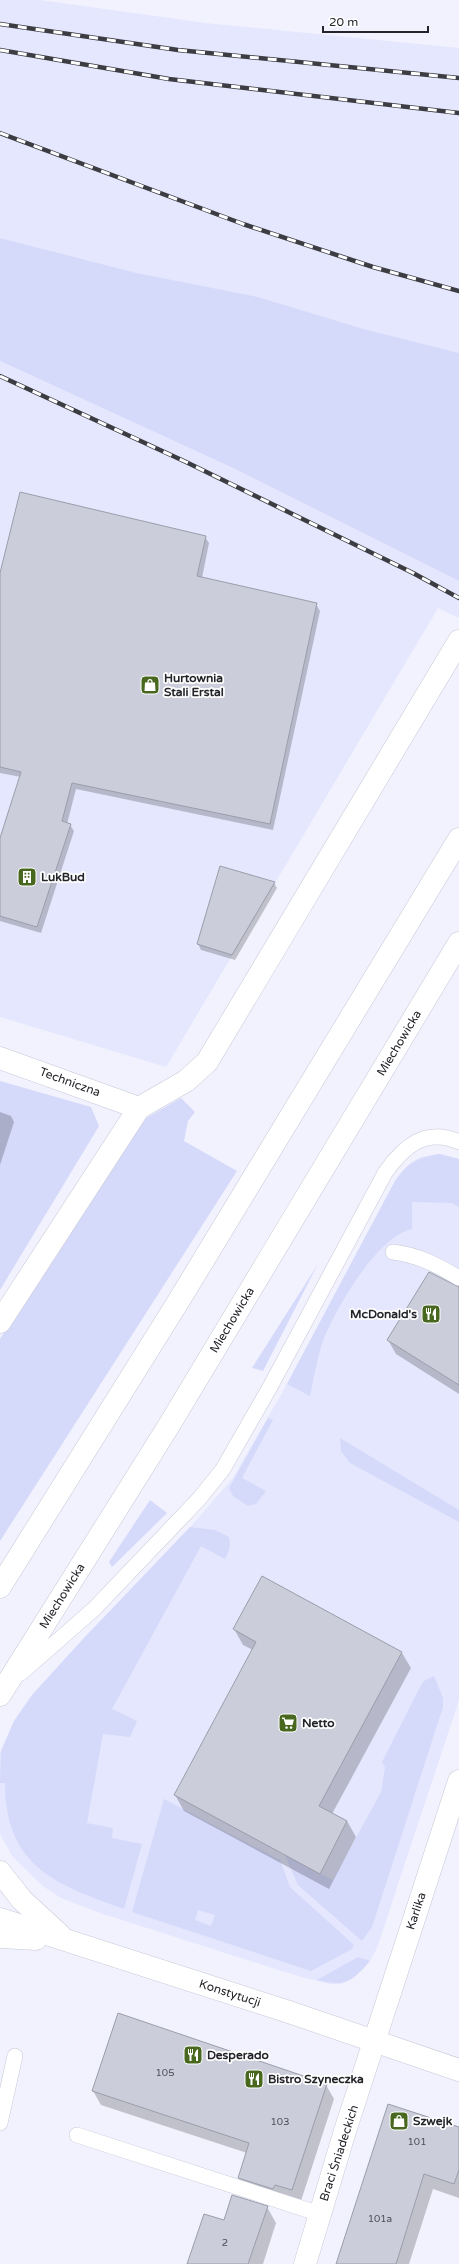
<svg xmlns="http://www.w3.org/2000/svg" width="459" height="2264" font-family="'Varela Round',sans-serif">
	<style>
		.built { fill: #e4e7fd }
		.green { fill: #d6dafa; fill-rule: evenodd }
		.shadow { fill: #0003 }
		.building { fill: #cbcddb; stroke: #9b9daa }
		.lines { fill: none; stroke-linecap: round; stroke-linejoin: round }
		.service-casing { stroke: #c6c8d6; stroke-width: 16 }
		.minor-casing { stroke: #c6c8d6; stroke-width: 23 }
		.tertiary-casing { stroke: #c6c8d6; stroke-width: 23 }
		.secondary-casing { stroke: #c6c8d6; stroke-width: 23 }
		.service { stroke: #fff; stroke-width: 15 }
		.minor { stroke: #fff; stroke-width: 22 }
		.tertiary { stroke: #fff; stroke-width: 22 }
		.secondary { stroke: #fff; stroke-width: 22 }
		.rail-casing { stroke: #3c3d42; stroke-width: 4.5 }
		.rail { stroke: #fff; stroke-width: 3; stroke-dasharray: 9; stroke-linecap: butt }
		.labels { text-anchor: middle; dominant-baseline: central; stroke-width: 3.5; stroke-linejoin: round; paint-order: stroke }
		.number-label { font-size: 10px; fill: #4e4f56 }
		.poi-label { font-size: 12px; font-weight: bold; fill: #24252a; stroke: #fff; text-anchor: start }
		.street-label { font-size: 12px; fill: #24252a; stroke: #fff }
	</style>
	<rect width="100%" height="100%" fill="#f1f2fe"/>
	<!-- built -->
	<g class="built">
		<polygon points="0,0 40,0 205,23 459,48 459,353 364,329 258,297 137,273 0,238"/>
		<polygon points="0,361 233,468 459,581 459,618 438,608 166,1067 0,1017"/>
		<polygon points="440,1154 459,1159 459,1700 377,1948 370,1961 351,1979 341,1984 330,1984 301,1977 103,1914 61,1898 43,1886 12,1856 0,1834 0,1753 14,1721 32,1695 84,1638 180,1539 233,1478 282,1393 395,1181 410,1163 421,1157"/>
	</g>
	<!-- green -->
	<g class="green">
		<polygon points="0,238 137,273 258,297 364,329 459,353 459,581 233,468 0,361"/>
		<polygon points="0,1081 91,1107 99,1126 0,1290"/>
		<polygon points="181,1098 195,1112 188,1121 184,1141 237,1171 0,1541 0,1339 123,1141 141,1121"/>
		<path d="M440,1154l19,5v48l-7,-4 -40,-1v27c-33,7 -70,70 -84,100 -10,20 -13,45 -18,67l-23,-12 108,-203c12,-18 24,-24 45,-27z"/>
		<polygon points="318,1264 263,1371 252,1368"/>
		<polygon points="268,1418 273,1420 242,1478 266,1491 256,1504 248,1506 233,1496 229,1488"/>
		<polygon points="340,1438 459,1510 459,1522 350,1463 341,1451"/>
		<polygon points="150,1500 167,1513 112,1567 109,1562"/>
		<path d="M190,1527l25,3 14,7c2,8 0,15 -4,22l-24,-13 -89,163 25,12 -7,16 -27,-3 -16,89 26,5 -1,10 30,6 -18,65c-68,-24 -119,-43 -119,-126h-5l1,-32 13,-30 18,-26 52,-57z"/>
		<polygon points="434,1676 443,1698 443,1707 372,1927 362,1941 298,1885 285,1855 333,1880 381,1792 385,1767 382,1762 420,1687 424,1681"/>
		<path d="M164,1799l116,61 10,27 64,58 -2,4 -41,22 -179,-59zM198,1910l17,5 -4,11 -16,-6z"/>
		<path d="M358,1957l12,4c-18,21 -25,26 -53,19z"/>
	</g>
	<!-- shadow -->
	<g class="shadow">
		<polygon points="205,537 209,543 202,578 316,604 320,611 273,830 76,789 67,824 70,825 74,831 41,933 0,921 0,841 21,777 0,773 0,578"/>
		<polygon points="274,883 277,888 235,960 201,950 198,944"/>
		<polygon points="0,1112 11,1116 14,1122 0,1165"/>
		<polygon points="459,1288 459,1394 396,1354 388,1340"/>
		<polygon points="234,1629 402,1653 411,1668 332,1814 347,1821 356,1837 329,1889 184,1811 175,1795 253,1650 243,1645"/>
		<polygon points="326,2085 334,2099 300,2204 247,2192 239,2178 247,2153 101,2105 93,2091"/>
		<polygon points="459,2128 459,2198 433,2189 409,2264 337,2264"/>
		<polygon points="267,2207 276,2223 263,2264 189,2264 224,2222"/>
	</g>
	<!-- building -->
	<g class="building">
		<polygon points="20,492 206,536 197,576 317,603 270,824 72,783 62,821 71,824 37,927 0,916 0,838 21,772 0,767 0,573"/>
		<polygon points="220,866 275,882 232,955 197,944"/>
		<polygon points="429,1272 459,1287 459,1385 387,1340"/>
		<polygon points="262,1576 402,1652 319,1806 347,1821 320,1874 174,1795 256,1642 233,1629"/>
		<polygon points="118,2013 327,2084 292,2190 275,2185 273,2189 238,2178 249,2143 92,2091"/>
		<polygon points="388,2104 459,2127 459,2170 454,2184 424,2174 396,2264 336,2264"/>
		<polygon points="232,2195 268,2206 248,2264 187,2264 204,2214 224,2220"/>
	</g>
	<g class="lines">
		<!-- service casing -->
		<g class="service-casing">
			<g id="service">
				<path d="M393,1252c25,3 44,13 66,26"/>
				<path d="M21,1673l73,-64 105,-110 24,-30 47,-82 115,-214c18,-26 40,-46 74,-31"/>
				<polyline points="0,2123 15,2056"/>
				<polyline points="77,2135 320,2214"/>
			</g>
		</g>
		<!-- minor casing -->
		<g class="minor-casing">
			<g id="minor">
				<polyline points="0,1058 139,1108"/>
				<polyline points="0,1322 139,1108 186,1081 207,1062 459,641"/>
				<polyline points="305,2264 345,2131 459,1781"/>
			</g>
		</g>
		<!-- tertiary casing -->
		<g class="tertiary-casing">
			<g id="tertiary">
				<polyline points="0,1872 22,1900 60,1935"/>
				<polyline points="0,1919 286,2011 459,2070"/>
				<polyline points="0,1937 36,1939"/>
			</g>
		</g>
		<!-- secondary casing -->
		<g class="secondary-casing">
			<g id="secondary">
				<polyline points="0,1587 178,1302 459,839"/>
				<polyline points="0,1695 168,1427 459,943"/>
			</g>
		</g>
		<!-- service -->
		<use href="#service" class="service"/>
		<!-- minor -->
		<use href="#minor" class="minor"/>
		<!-- tertiary -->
		<use href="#tertiary" class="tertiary"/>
		<!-- secondary -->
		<use href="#secondary" class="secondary"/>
		<!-- rail casing -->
		<g class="rail-casing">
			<g id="rail">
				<polyline points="0,24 178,50 459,78"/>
				<polyline points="0,50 169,79 459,113"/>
				<polyline points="0,133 243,224 373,267 459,291"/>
				<polyline points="0,376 186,462 413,573 459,598"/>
			</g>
		</g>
		<!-- rail -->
		<use href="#rail" class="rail"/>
	</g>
	<!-- icons -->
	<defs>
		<g id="shop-square" transform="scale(1)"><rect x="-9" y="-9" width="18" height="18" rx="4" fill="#48681f" stroke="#fff"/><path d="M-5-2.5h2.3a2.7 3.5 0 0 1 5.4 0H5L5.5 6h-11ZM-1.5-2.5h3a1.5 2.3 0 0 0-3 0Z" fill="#fff"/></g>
		<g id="building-square" transform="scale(1)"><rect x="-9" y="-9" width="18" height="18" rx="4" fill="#48681f" stroke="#fff"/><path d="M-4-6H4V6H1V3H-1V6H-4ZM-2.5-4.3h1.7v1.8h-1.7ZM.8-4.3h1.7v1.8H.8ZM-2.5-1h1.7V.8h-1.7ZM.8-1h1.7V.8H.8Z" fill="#fff"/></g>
		<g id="restaurant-square" transform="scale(1)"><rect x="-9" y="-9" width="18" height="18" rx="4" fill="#48681f" stroke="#fff"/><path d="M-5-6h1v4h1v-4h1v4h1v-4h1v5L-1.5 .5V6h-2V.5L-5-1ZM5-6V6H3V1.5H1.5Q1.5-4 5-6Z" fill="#fff"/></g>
		<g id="supermarket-square" transform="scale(1)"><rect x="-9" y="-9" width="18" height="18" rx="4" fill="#48681f" stroke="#fff"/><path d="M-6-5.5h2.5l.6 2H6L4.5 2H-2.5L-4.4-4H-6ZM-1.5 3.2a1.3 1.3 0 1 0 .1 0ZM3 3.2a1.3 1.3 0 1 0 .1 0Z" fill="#fff"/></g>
	</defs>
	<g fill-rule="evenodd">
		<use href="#shop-square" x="150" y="685"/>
		<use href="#building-square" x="27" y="877"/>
		<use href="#restaurant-square" x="431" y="1314"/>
		<use href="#supermarket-square" x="288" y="1723"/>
		<use href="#restaurant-square" x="193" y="2055"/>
		<use href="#restaurant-square" x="254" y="2079"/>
		<use href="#shop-square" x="399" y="2121"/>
	</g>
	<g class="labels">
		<!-- number labels -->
		<g class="number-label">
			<text x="165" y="2073">105</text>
			<text x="280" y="2122">103</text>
			<text x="417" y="2142">101</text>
			<text x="380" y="2219">101a</text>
			<text x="225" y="2243">2</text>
		</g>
		<!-- poi labels -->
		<g class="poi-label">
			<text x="164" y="678">Hurtownia<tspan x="164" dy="14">Stali Erstal</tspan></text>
			<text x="41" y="877">LukBud</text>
			<text x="417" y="1314" text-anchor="end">McDonald's</text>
			<text x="302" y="1723">Netto</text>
			<text x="207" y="2055">Desperado</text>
			<text x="268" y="2079">Bistro Szyneczka</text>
			<text x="413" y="2121">Szwejk</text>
		</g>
		<!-- street labels -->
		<g class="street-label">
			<text transform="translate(399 1043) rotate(-59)">Miechowicka</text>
			<text transform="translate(70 1082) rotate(20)">Techniczna</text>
			<text transform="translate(232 1320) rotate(-59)">Miechowicka</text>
			<text transform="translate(62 1596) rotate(-58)">Miechowicka</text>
			<text transform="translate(416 1911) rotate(-72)">Karlika</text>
			<text transform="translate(230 1993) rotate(18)">Konstytucji</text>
			<text transform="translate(339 2153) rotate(-72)">Braci Śniadeckich</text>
		</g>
	</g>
	<!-- scale -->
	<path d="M323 26v6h105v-6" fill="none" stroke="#24252a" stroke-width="2"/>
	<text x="329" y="26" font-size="12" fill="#24252a" stroke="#ffffff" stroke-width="3" paint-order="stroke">20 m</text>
</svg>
